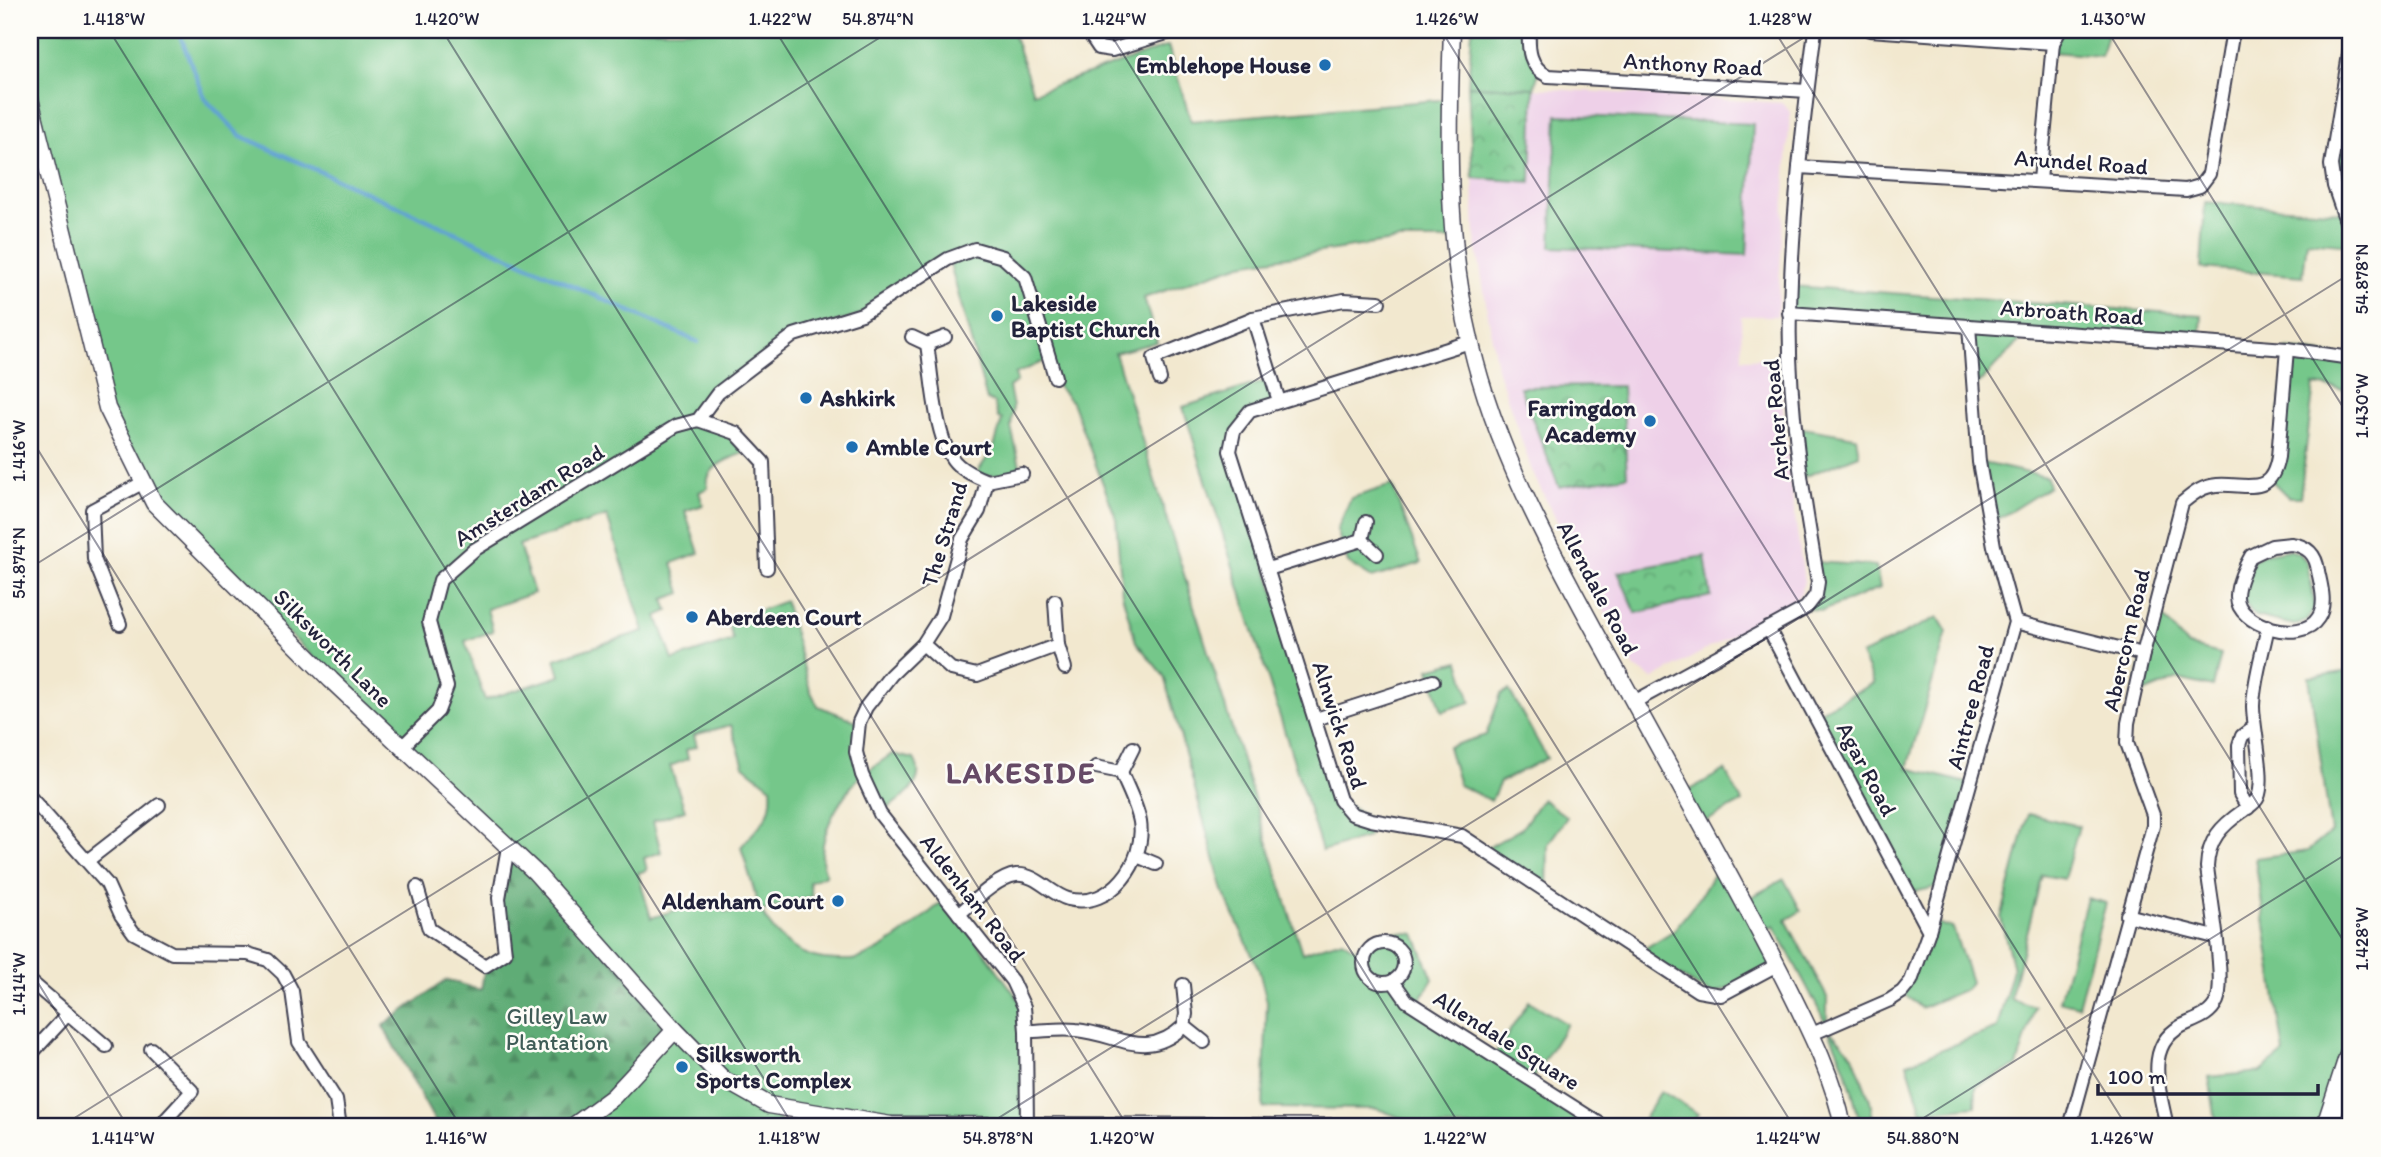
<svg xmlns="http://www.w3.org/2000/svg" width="2381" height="1157" font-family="Itim,sans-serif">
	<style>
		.built { fill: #eed0e8 }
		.green { fill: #74c78a; stroke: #4b7462; stroke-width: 2; fill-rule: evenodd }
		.forest { fill: url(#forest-firs); stroke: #406758; stroke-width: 2 }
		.park { fill: url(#park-crowns); stroke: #4b7462; stroke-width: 2 }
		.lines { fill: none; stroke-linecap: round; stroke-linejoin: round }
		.stream { stroke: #61a1d4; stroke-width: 4.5 }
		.minor-casing { stroke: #414051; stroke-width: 16 }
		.tertiary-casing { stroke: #414051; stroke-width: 19 }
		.trunk-casing { stroke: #414051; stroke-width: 24 }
		.minor { stroke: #fff; stroke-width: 12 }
		.tertiary { stroke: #fff; stroke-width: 16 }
		.trunk { stroke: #fff; stroke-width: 21 }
		.ticks { fill: none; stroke: #22223b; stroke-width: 2; stroke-opacity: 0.45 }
		.poi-dot { fill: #1f6fb2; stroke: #fdfcf7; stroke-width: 2.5 }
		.labels { text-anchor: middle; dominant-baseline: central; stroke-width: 5; stroke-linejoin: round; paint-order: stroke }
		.street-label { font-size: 23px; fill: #22223b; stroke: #fdfcf7 }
		.poi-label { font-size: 23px; font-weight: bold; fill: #22223b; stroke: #fdfcf7; text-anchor: start }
		.park-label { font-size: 23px; fill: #3f5c57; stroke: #fdfcf7 }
		.district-label { font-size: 30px; font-weight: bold; letter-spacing: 2px; fill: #664a66; stroke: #fdfcf7 }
		.neatline { fill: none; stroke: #22223b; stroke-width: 2.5 }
		.ticks-label { font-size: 18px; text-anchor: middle; fill: #22223b }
	</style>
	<defs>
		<pattern id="forest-firs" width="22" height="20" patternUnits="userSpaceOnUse" patternTransform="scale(1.75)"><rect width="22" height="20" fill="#5fac76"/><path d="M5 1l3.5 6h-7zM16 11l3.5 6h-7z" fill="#4e8c62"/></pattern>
		<pattern id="park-crowns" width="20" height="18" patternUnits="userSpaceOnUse" patternTransform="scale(1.75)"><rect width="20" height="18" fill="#74c78a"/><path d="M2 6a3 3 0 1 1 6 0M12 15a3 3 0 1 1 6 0" fill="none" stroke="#5fa172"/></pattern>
	</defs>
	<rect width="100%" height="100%" fill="#fdfcf7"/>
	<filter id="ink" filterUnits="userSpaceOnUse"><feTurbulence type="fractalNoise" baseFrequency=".0143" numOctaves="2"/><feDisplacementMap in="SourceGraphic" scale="14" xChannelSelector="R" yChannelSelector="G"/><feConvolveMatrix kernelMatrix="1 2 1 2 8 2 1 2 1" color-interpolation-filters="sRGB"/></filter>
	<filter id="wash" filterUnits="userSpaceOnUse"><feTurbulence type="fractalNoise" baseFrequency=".00686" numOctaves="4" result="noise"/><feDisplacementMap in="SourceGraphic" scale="28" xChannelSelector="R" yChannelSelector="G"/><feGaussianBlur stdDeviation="1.57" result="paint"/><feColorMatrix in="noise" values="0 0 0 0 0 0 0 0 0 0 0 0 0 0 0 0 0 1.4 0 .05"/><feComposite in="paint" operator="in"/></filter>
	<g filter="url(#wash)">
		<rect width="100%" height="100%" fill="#f2e8cf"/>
		<!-- built -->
		<polygon class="built" points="1534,88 1783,103 1790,112 1777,316 1741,316 1742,359 1778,358 1790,481 1804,581 1801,593 1794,601 1653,679 1635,668 1569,545 1533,474 1497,368 1475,237 1473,178 1531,182"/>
		<!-- green -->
		<g class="green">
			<path d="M30,30h982l21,63 135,-47 23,75 259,-22 3,141h-54l-158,24 -97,34 13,44 -42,11 187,600 40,-13 18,12c17,-22 29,-22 55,-18l18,45 -17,28 77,50 36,-56 38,23 -36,57 73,46h-180l-46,-18 -115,-1 4,-106 -8,-32 -36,-79 -59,-215 -28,-34 -14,-48 -6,-76 -44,-116 -14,-15 -9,-28 -34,15 2,7 -8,6 4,20 -2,20 11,47 -47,2 19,-29 8,-28 -4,-1 -4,-15 -7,-3 -38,-140 -87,54 -68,21 -115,89 32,-1 41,27c-17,7 -49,14 -44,38l-9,4 4,13 -18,6 14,42 -27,10 9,30 -17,6 4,12 -11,5 16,44 60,-20 -5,-18 57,-21 25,89 8,16 41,16 4,52 29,-20 22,5c16,26 -17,41 -34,55l-19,-39c-18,20 -38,50 -39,79 -1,7 2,15 4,21l-17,7 3,14 -51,15c17,31 41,50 78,49 7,0 15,1 21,-2 32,-12 59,-38 86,-59l78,108 3,119 -136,-1 -121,-19 14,21h-194l84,-98 -139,-157 -381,-369 -47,-95 -77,-309zM607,516l37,115 -89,28 5,17 -75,24 -20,-59 28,-10 -6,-22 47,-16 -15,-48zM731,725l13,41 27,21c3,32 -12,37 -30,60l19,63 -34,2 -19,-12 -56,18 -13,-45 9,-3 -3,-12 17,-6 -8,-31 32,-11 -15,-44 18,-7 -2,-9 11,-4 -3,-11z"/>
			<polygon points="1472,30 1529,30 1539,72 1534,88 1468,86"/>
			<polygon points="2055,30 2108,30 2101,56 2052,52"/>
			<polygon points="2351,42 2351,245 2307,241 2303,276 2201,268 2205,202 2342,212 2334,186"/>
			<polygon points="1557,115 1753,124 1747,255 1551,247"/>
			<polygon points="1791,286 2202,315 2200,343 2029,331 1972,391 1969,326 1789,313"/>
			<polygon points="2287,349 2351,358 2351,391 2314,385 2300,497 2288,497 2271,480"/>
			<polygon points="1272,379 1279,401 1249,411 1230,451 1340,800 1371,820 1368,837 1322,851 1183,407"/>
			<polygon points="1797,427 1856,437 1859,455 1801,478"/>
			<polygon points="1979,462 2047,477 2049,487 1990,524"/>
			<polygon points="1392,485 1421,563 1372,578 1348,563 1337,530 1351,498"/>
			<polygon points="2289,550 2299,553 2307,562 2315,607 2308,619 2300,624 2294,625 2255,616 2247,606 2243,596 2253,561 2264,554"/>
			<polygon points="1814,562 1876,566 1880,588 1822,611 1806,608 1816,595"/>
			<polygon points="2155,608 2188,646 2221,654 2213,687 2178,679 2133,697"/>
			<polygon points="1938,617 1947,632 1907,768 1971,784 1942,886 1909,893 1814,714 1874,683 1861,655"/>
			<polygon points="1459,661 1471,702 1442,711 1429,669"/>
			<polygon points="2351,671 2351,1030 2320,1127 2217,1127 2209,1077 2260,1072 2284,1053 2255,858 2308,851 2331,832 2309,677"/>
			<polygon points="1509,690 1547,758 1500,782 1491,801 1459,785 1448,747 1486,735 1501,694"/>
			<polygon points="1725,770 1742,802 1701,824 1684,793"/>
			<polygon points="1542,799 1567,817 1548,844 1547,892 1484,850 1522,828"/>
			<polygon points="2028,814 2079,826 2064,879 2042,875 2010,999 2035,1007 2017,1066 1976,1086 1975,1106 1922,1112 1907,1063 1997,1028 2013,969 2001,918"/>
			<path d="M1721,861l23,40 40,-22 17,32 -15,9 41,77v30l26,28 17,45 4,27h-14c-11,-72 -52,-137 -86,-201l-14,6 17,33 -64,30 -74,-43 34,-21 27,-34z"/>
			<polygon points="2087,898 2106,903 2078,1006 2059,1001"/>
			<polygon points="1932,922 1953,928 1971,982 1966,989 1921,1008 1902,992"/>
			<polygon points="1661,1091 1698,1114 1689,1127 1639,1127"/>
		</g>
		<!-- forest -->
		<polygon class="forest" points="508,847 675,1030 572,1127 438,1127 383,1026 446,980 481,990 485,966 505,953 499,898"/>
		<!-- park -->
		<g class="park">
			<polygon points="1468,86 1534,88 1531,182 1473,178"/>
			<polygon points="1622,386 1627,476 1559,487 1520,387"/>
			<polygon points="1705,556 1711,596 1636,613 1618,572"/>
		</g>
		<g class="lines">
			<!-- stream -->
			<polyline class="stream" points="178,30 205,99 241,136 698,342"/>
		</g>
	</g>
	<g filter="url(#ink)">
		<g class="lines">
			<!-- minor casing -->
			<g class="minor-casing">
				<g id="minor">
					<polyline points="1087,30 1099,48 1112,50 1176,30"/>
					<path d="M1529,30c-1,19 0,37 19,46l259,15"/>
					<polyline points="1870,30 2053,43"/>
					<polyline points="2351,42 2331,165 2334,186 2351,236"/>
					<polyline points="1799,167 2186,190 2200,186 2209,174 2233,30"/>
					<polyline points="2040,180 2053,43 2060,30"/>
					<polyline points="1789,313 2287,349 2351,358"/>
					<polyline points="1253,318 1279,401"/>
					<polyline points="912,337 927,344"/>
					<path d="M945,337l-18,7c5,31 8,102 31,121 8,7 19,12 29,16l-8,30 -17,28 -21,77 -18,28 -32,31 -25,32 -7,15 -3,30 6,23 18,39 132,167 12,26 2,24 1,95"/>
					<polyline points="1470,342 1250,411 1234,431 1230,451 1340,800 1352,814 1371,820 1462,836 1698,991 1721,995 1777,965"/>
					<polyline points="1160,379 1154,358 1253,318 1344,300 1379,302"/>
					<polyline points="698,420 736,433 763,462 767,568"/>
					<polyline points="987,481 1022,474"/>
					<polyline points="1366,522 1362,540 1377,554"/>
					<path d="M2291,544c16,2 25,10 27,27 3,14 9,34 0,47 -17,27 -82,7 -81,-22 0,-12 8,-30 14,-40l21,-10z"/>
					<polyline points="1268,569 1362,540"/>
					<polyline points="2015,622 2143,654"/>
					<polyline points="120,624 94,559 92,510 144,482"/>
					<polyline points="1768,628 1929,931"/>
					<polyline points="923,644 951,669 977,675 1058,645 1055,601"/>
					<polyline points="1058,645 1065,668"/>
					<path d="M1634,702l172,-94 10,-13 2,-13c-15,-88 -31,-181 -28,-271 2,-94 13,-188 25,-281"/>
					<polyline points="1316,719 1433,681"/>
					<polyline points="401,748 438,711 447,687 429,622 440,580 474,550 676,426 698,420 718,393 794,335 862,314 948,259 975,249 1003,257 1025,277 1055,377"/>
					<polyline points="1096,767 1121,772 1133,748"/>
					<polyline points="30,797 107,884 121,915 134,933 172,953 248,954 268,960 283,974 292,991 299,1042 336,1100 340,1127"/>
					<polyline points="2248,808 2240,794 2239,745 2242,736 2254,727"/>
					<polyline points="1137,856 1156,864"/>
					<polyline points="87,861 159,805"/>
					<polyline points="417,887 429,929 485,966 505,953 499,898 508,847"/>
					<path d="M959,914c14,-12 39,-37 57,-39 20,-2 34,19 52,24 43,11 78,-38 72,-77 -3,-17 -13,-35 -19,-50"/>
					<polyline points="2127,915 2215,937"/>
					<circle cx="1384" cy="963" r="20"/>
					<polyline points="30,981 106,1046"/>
					<polyline points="1393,981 1407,1001 1605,1127"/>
					<polyline points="1184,1026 1204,1042"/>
					<path d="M1026,1031c17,0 34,-3 50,-1 43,4 69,32 108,-4l2,-12 -3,-29"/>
					<polyline points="1812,1034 1890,1000 1902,992 1911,981 1929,931 2015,622 1994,546 1979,462 1969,326"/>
					<polyline points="151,1049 192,1091 159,1127"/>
					<polyline points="30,1055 68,1014"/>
					<path d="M2070,1127l83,-301v-11l-26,-72 1,-20 15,-69 39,-151c11,-9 20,-17 35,-18 30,-2 54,13 61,-28l9,-108"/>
					<path d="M2167,1127c-7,-37 -26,-85 21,-104 12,-5 23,-9 29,-22 9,-20 -7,-107 -10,-134 1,-27 14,-41 36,-56 5,-4 13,-8 15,-14 8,-18 -5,-69 -5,-91 1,-27 10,-54 15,-80"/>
				</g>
			</g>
			<!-- tertiary casing -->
			<g class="tertiary-casing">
				<g id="tertiary">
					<path d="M1452,30c-4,105 -6,211 19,314 24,103 75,197 125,289 38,69 76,139 115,209 26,48 53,97 78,147 22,44 45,90 54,138"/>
					<polyline points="30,99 107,408 154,503 331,680 535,872 675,1030 723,1079 769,1105 891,1125 1382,1127"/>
					<polyline points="572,1127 613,1097 675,1030"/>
				</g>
			</g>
			<!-- trunk casing -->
			<g class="trunk-casing">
				<polyline id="trunk" points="2327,1127 2351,1053"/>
			</g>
			<!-- minor -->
			<use href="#minor" class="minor"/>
			<!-- tertiary -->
			<use href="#tertiary" class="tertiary"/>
			<!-- trunk -->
			<use href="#trunk" class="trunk"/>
		</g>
	</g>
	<!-- ticks -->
	<path class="ticks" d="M109,30l685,1097M442,30l686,1097M775,30l686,1097M1108,30l686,1097M1441,30l686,1097M1774,30l577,923M2107,30l244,390M30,437l431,690M30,568l862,-538M30,970l98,157M60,1127l1756,-1097M984,1127l1367,-854M1909,1127l442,-276"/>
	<!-- markers -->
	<g class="poi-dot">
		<circle cx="1325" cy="65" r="7"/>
		<circle cx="997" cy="316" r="7"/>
		<circle cx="806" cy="398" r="7"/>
		<circle cx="1650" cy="421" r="7"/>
		<circle cx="852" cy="447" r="7"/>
		<circle cx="692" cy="617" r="7"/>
		<circle cx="838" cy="901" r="7"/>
		<circle cx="682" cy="1067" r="7"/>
	</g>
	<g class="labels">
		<!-- street labels -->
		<g class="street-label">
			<text transform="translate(1693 64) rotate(3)">Anthony Road</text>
			<text transform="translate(2081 162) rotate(4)">Arundel Road</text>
			<text transform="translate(2072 312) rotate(4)">Arbroath Road</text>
			<text transform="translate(1776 420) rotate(-95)">Archer Road</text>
			<text transform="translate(529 495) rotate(-32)">Amsterdam Road</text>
			<text transform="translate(944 534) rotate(-73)">The Strand</text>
			<text transform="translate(1598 588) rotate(62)">Allendale Road</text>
			<text transform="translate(2126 640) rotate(-77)">Abercorn Road</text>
			<text transform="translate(333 648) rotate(45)">Silksworth Lane</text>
			<text transform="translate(1970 707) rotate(-75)">Aintree Road</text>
			<text transform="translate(1340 725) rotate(72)">Alnwick Road</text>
			<text transform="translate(1867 769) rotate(62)">Agar Road</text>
			<text transform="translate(973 898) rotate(52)">Aldenham Road</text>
			<text transform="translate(1507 1040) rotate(32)">Allendale Square</text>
		</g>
		<!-- poi labels -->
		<g class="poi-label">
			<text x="1311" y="65" text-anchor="end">Emblehope House</text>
			<text x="1011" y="303">Lakeside<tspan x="1011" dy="26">Baptist Church</tspan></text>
			<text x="820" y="398">Ashkirk</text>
			<text x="1636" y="408" text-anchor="end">Farringdon<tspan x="1636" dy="26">Academy</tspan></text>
			<text x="866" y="447">Amble Court</text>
			<text x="706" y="617">Aberdeen Court</text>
			<text x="824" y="901" text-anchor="end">Aldenham Court</text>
			<text x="696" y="1054">Silksworth<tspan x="696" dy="26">Sports Complex</tspan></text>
		</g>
		<!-- park labels -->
		<g class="park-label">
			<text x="557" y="1016">Gilley Law<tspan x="557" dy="26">Plantation</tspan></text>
		</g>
		<!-- district labels -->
		<g class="district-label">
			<text x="1021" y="772">LAKESIDE</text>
		</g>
	</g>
	<!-- margin -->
	<rect width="2381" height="1157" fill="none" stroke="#fdfcf7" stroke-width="77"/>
	<!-- scale -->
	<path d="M2098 1084v10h220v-10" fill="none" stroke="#22223b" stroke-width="3.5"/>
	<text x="2108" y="1084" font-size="21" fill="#22223b" stroke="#fdfcf7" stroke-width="5" paint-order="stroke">100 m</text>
	<rect x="38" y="38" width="2304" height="1080" class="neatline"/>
	<g class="ticks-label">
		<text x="114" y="25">1.418°W</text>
		<text x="447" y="25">1.420°W</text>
		<text x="780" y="25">1.422°W</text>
		<text x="878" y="25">54.874°N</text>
		<text x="1114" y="25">1.424°W</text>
		<text x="1447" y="25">1.426°W</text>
		<text x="1780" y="25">1.428°W</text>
		<text x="2113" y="25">1.430°W</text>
		<text transform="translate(2362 279) rotate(-90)" y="6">54.878°N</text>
		<text transform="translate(2362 406) rotate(-90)" y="6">1.430°W</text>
		<text transform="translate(19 451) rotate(-90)" y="6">1.416°W</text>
		<text transform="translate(19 563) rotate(-90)" y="6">54.874°N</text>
		<text transform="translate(2362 939) rotate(-90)" y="6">1.428°W</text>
		<text transform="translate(19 984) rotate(-90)" y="6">1.414°W</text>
		<text x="123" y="1144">1.414°W</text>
		<text x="456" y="1144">1.416°W</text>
		<text x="789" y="1144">1.418°W</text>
		<text x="998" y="1144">54.878°N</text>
		<text x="1122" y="1144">1.420°W</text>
		<text x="1455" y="1144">1.422°W</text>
		<text x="1788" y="1144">1.424°W</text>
		<text x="1923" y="1144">54.880°N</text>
		<text x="2122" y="1144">1.426°W</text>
	</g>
</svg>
